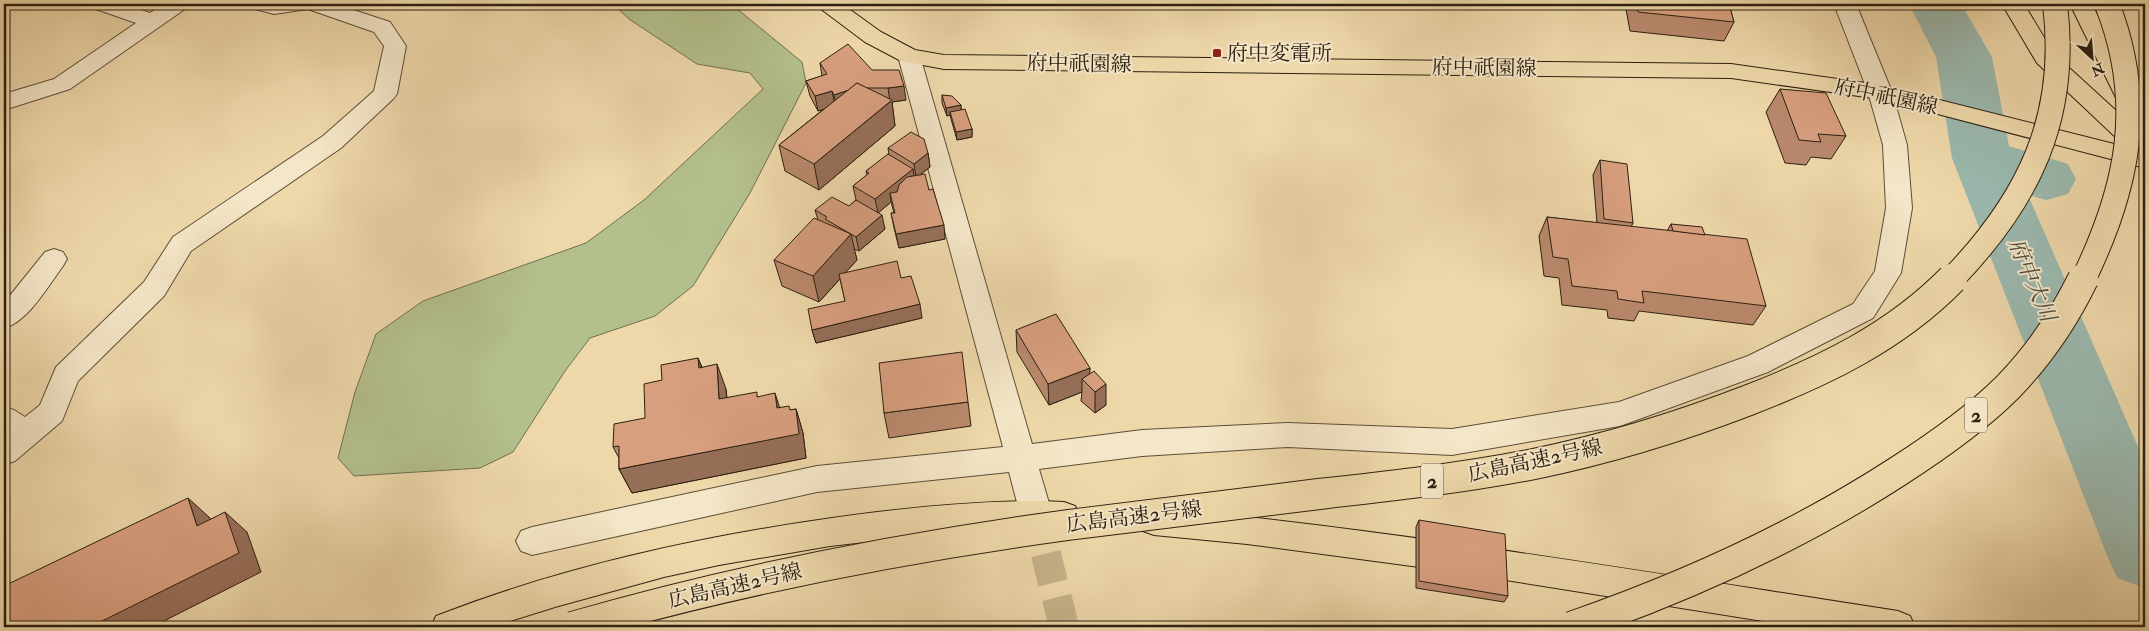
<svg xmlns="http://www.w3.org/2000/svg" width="2149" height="631" font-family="'IM FELL Double Pica','Noto Serif JP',serif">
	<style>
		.green { fill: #b3c08d; stroke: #70704f }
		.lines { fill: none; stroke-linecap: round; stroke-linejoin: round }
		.river { fill: #9bb9af; fill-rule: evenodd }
		.minor-tunnel { stroke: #c7b38b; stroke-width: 30; stroke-dasharray: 30 15; stroke-linecap: butt }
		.minor-casing { stroke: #5c4e37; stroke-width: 2 }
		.major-casing { stroke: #2c2011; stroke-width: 2 }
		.highway-casing { stroke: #2c2011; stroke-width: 2 }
		.minor { fill: #f4e6c8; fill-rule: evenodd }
		.major { fill: #eed8aa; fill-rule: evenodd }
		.highway { fill: #eed8aa; fill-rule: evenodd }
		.highway-bridge-far1-casing { stroke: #2c2011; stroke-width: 26; stroke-linecap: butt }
		.highway-bridge-casing { stroke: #2c2011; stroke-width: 32; stroke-linecap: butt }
		.highway-bridge-far1 { stroke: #eed8aa; stroke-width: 24 }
		.highway-bridge { stroke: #eed8aa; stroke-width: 30 }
		.wall { fill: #ba896d; stroke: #2c2011 }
		.shaded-wall { fill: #976f59; stroke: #2c2011 }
		.building { fill: #d89f7f; stroke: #2c2011 }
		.poi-dot { fill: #8f2418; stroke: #f4e6c8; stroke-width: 2 }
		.labels { text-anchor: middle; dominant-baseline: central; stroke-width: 4; stroke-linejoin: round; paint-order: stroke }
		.shield { fill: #f4e6c8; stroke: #685b48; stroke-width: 1 }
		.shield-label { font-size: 20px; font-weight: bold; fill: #2c2011 }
		.poi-label { font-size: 21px; fill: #2c2011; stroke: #f4e6c8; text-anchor: start }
		.street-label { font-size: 21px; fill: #2c2011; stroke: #f4e6c8 }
		.water-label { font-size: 22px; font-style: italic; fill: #4d4e40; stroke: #f4e6c8 }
	</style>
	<rect width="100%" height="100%" fill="#eed8aa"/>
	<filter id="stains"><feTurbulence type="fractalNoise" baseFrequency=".004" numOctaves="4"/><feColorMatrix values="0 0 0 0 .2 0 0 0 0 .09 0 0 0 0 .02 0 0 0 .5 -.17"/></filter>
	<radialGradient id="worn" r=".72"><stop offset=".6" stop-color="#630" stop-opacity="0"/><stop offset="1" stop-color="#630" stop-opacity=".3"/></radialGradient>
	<!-- green -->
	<polygon class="green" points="613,4 731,4 802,62 806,83 750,193 693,286 655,316 590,338 565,371 513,452 480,468 354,476 338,458 355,392 376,334 423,301 586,243 644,200 763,89 750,73 697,64 629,19"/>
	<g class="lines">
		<!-- river -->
		<polygon class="river" points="1909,4 1961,4 1992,57 2009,146 2068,164 2076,179 2068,194 2046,200 2028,195 2145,463 2145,588 2117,578 2106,553 1952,158 1936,57"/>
		<!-- minor-tunnel -->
		<polyline class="minor-tunnel" points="1035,510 1064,627"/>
		<!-- minor casing -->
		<g class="minor-casing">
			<g id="minor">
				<polygon points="93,4 124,4 150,13 163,4 188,4 185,9 70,89 4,110 4,94 54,79 136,23 96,9"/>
				<polygon points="252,4 335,4 390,22 406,46 397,94 393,99 341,148 191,251 164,296 78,381 62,421 15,461 4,465 4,407 14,410 25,417 40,405 56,367 144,282 173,237 323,136 374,91 384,46 374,32 308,9 274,14 255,9"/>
				<polygon points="1834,4 1856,4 1892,92 1907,145 1912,208 1901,273 1873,318 1768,372 1620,426 1452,455 1288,447 1142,456 1039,469 1051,510 1046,520 1035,524 1024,520 1019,510 1009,472 817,492 532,555 521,551 516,541 521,531 532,527 817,466 1003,447 898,56 901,51 909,49 917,51 920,56 1032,444 1142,430 1288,423 1452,429 1619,402 1748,356 1853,304 1875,271 1886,208 1883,145 1868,92"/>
				<path d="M54,249l9,3 4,7 -4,7c-15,20 -35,56 -59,62v-25l41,-51z"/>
			</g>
		</g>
		<!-- major casing -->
		<g class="major-casing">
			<g id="major">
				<polygon points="818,4 842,4 881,32 915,50 944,55 1731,64 1880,85 2126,147 2037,63 2002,4 2024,4 2054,54 2145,137 2145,168 1880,99 1731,78 944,69 901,61 865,42 821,9"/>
				<polygon points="2070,4 2092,4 2140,101 2136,106 2128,109 2120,106"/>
			</g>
		</g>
		<!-- highway casing -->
		<g class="highway-casing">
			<g id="highway">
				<path d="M1042,501l22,1 11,4 5,10 -5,10 -11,4 -44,-1 -67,3 -123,14 -111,19 -55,12 -109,30 -64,20h-60l5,-11c118,-46 244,-75 369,-94 78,-12 158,-21 237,-21z"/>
				<path d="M1154,507c249,24 497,66 744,104l12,5 5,11h-114l-352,-56 -202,-27 -93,-9 -11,-4 -5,-10 5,-10z"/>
			</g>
		</g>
		<!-- minor -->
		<use href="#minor" class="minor"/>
		<!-- major -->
		<use href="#major" class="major"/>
		<!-- highway -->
		<use href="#highway" class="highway"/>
		<!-- highway-bridge-far1 casing -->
		<g class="highway-bridge-far1-casing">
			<g id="highway-bridge-far1">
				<path d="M1951,280c78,-80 118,-163 104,-276"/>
				<path d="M2083,280c45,-92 63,-177 24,-276"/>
			</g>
		</g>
		<!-- highway-bridge casing -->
		<g class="highway-bridge-casing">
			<g id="highway-bridge">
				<path d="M572,627c163,-47 328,-79 496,-102 83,-11 167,-21 251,-31 72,-8 144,-16 215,-30 73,-15 145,-37 215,-64 75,-29 146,-63 203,-121"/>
				<path d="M1571,627c115,-40 224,-89 326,-155 39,-25 78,-52 111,-85 30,-31 56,-69 75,-108"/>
			</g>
		</g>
		<!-- highway-bridge-far1 -->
		<use href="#highway-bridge-far1" class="highway-bridge-far1"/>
		<!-- highway-bridge -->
		<use href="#highway-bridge" class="highway-bridge"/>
	</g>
	<!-- wall -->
	<g class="wall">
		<polygon points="1625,4 1729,4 1734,22 1724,41 1630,31"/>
		<polygon points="820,63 872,70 906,100 892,102 895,126 819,190 785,171 779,145 825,108 818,111 810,96 806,81 822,76"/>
		<polygon points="1780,89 1846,136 1831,159 1811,157 1806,165 1785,163 1766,112"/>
		<polygon points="942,95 961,105 961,110 972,129 972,137 957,140 951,119 950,115 947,116 942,103"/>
		<polygon points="888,148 928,153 930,167 920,175 929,190 945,239 899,248 894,228 891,213 894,213 891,202 878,213 885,229 859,251 854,249 857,260 845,273 901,278 922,318 816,343 812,330 845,301 840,279 819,302 782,286 774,260 818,220 815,210 849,206 856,200 853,186 867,175 866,171 889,155"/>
		<polygon points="1600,160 1633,223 1631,227 1667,231 1671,224 1705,235 1766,306 1753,325 1639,311 1634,321 1608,318 1607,310 1562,305 1559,278 1544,276 1539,236 1547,217 1597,223 1593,175"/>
		<polygon points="1016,330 1090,368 1089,374 1106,405 1095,413 1081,401 1082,392 1049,405 1017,352"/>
		<polygon points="698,358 702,367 726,389 727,398 759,397 780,408 790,410 796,409 803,433 806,458 632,493 619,469 619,458 613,447 645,418 662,380"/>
		<polygon points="968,402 971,426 889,438 884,413"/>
		<polygon points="1419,520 1508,596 1504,602 1416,588 1416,527"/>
	</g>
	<!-- shaded-wall -->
	<g class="shaded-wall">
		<polygon points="904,86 906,100 892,102 895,126 819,190 814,164 890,102 888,88"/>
		<polygon points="857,87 837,110 834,95"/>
		<polygon points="832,91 835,106 818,111 815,96"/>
		<polygon points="961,105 961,113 950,112 950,115 947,116 946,108"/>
		<polygon points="972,129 972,137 957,140 956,132"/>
		<polygon points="928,153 930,167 916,178 914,164"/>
		<polygon points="913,169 915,183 892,201 890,193 891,202 878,213 875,199"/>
		<polygon points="882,215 885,229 859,251 856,237"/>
		<polygon points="944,225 945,239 899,248 896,234"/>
		<polygon points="851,234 857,260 819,302 813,276"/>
		<polygon points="920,304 922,318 816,343 812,330"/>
		<polygon points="698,358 708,383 699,368"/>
		<polygon points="717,364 726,389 728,424 719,399"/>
		<polygon points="1090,368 1089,386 1082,379 1082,392 1049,405 1048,384"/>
		<polygon points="1106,384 1106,405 1095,413 1095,392"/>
		<polygon points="775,393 783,418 777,408"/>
		<polygon points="796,409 803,433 806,458 632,493 619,469 797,434"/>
		<polygon points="188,498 210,518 219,545 197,526"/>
		<polygon points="225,512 247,532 261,572 152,627 90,627"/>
	</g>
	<!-- building -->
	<g class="building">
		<polygon points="1637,4 1729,4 1734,22 1638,12"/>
		<polygon points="848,44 872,70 899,70 904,86 888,88 866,88 857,83 849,90 834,95 832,91 815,96 806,81 827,74 820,63"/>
		<polygon points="857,83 892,100 814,164 779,145"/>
		<polygon points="1780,89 1826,93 1846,136 1818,134 1821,142 1799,140"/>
		<polygon points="942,95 952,96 961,105 946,108"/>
		<polygon points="965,109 972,129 956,132 950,112"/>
		<polygon points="911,132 924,139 928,153 914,164 888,148"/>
		<polygon points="888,154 913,169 875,199 853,186 869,173 866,171"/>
		<polygon points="1600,160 1627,164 1633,223 1604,219"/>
		<polygon points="925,174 929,190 933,189 944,225 896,234 891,213 895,213 890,193 897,192 899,185 907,177"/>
		<polygon points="832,197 849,206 856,200 882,215 856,237 825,219 827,217 815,210"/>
		<polygon points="1547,217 1747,239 1766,306 1642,291 1644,303 1618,299 1617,291 1572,286 1568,259 1553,257"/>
		<polygon points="814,218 851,234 813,276 774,260"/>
		<polygon points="1671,224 1702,227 1705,235 1673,231"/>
		<polygon points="897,261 901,278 911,276 920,304 812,330 808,309 845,301 839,274"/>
		<polygon points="1056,314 1090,368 1048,384 1016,330"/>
		<polygon points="962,352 968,402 884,413 879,363"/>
		<polygon points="698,358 699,368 717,364 719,399 757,392 757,397 775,393 777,408 789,406 790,410 796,409 799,434 619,469 619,446 613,447 614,424 645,418 644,384 662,380 661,365"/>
		<polygon points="1094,371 1106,384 1095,392 1082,379"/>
		<polygon points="188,498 197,526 225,512 239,553 90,627 4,627 4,586"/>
		<polygon points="1419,520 1505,534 1508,596 1419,581"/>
	</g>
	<!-- markers -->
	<rect class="poi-dot" x="1212" y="48" width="10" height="10" rx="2.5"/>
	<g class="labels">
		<!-- shield labels -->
		<g class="shield">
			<rect x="1965" y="397.5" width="22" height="35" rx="4"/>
			<rect x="1421" y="463.5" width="22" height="35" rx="4"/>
		</g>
		<g class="shield-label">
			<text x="1976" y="415">2</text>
			<text x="1432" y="481">2</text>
		</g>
		<!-- poi labels -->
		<g class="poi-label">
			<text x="1227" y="53">府中変電所</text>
		</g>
		<!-- street labels -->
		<g class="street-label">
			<text transform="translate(1079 64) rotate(1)">府中祇園線</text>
			<text transform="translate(1484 68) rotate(1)">府中祇園線</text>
			<text transform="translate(1886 97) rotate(12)">府中祇園線</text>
			<text transform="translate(1535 461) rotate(-12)">広島高速2号線</text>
			<text transform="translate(1134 517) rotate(-7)">広島高速2号線</text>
			<text transform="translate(735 586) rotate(-13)">広島高速2号線</text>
		</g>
		<!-- water labels -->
		<g class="water-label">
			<text transform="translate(2032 280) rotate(67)">府中大川</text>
		</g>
	</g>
	<!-- margin -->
	<rect width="2149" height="631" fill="none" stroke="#eed8aa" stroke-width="20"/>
	<rect x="5" y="5" width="2139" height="621" fill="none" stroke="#2c2011" stroke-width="2.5"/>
	<rect x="10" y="10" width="2129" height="611" fill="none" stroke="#2c2011"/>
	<!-- north arrow -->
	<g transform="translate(2092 58) rotate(154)" stroke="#f4e6c8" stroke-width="4" paint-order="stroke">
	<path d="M0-4L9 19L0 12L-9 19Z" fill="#2c2011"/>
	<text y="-8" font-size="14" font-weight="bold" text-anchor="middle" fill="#2c2011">N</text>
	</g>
	<rect width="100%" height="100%" filter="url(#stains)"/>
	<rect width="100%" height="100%" fill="url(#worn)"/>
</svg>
